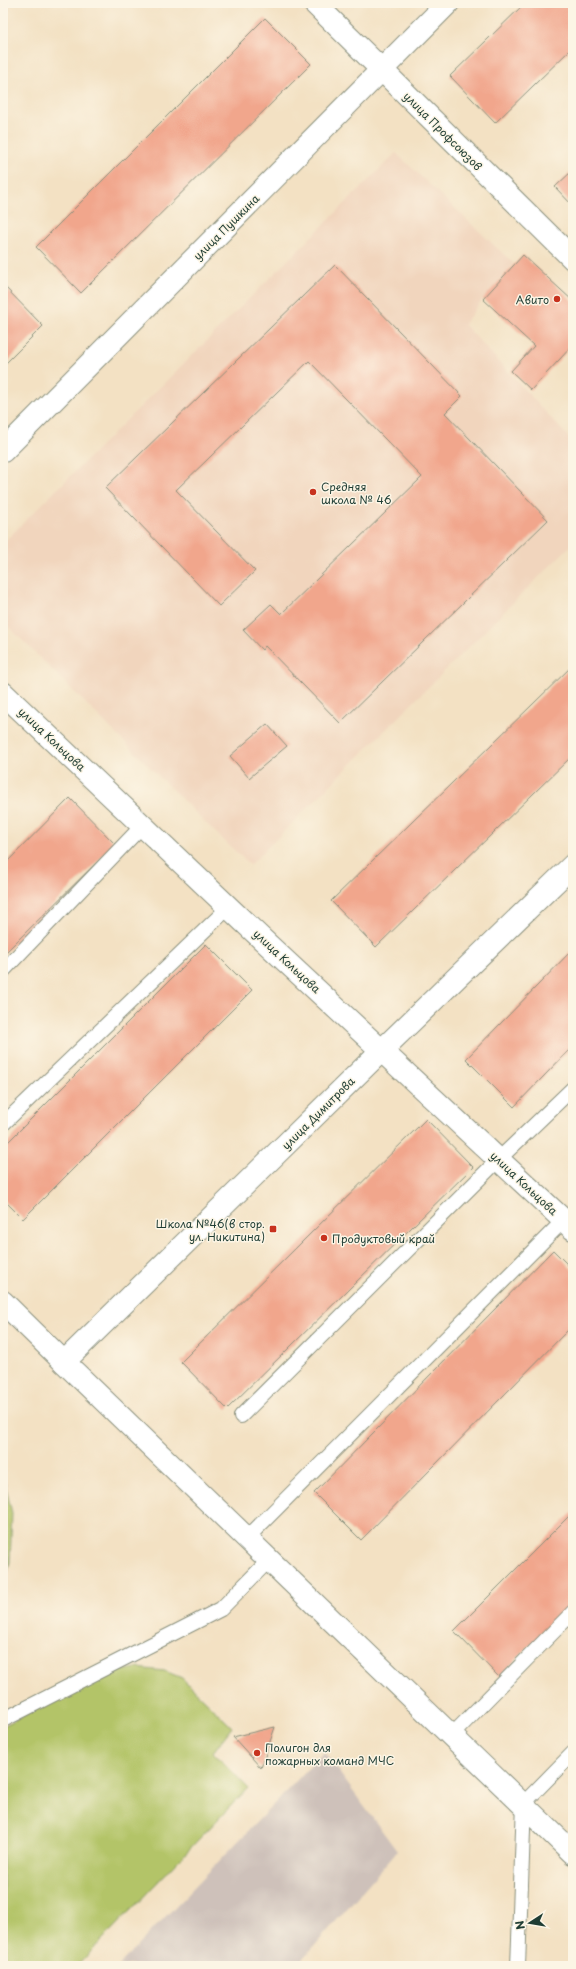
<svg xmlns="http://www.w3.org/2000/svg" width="576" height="1969" font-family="'Playpen Sans',sans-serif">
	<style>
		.built { fill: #f1d5bd }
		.industrial { fill: #cec1ba }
		.green { fill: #b3c468; stroke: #69804e }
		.building { fill: #f1a68c }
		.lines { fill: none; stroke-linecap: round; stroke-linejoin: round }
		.service-casing { stroke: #898f7c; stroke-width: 16 }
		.minor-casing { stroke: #898f7c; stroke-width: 24 }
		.tertiary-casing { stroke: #898f7c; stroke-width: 24 }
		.secondary-casing { stroke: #898f7c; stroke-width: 24 }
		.service { stroke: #fff; stroke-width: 14 }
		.minor { stroke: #fff; stroke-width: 22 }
		.tertiary { stroke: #fff; stroke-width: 22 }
		.secondary { stroke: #fff; stroke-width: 22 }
		.poi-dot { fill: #c8321e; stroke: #fcf5e5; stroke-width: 1.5 }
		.labels { text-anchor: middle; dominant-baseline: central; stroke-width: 3; stroke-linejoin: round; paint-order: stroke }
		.street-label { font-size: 11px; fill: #1f3d34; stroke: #fcf5e5 }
		.poi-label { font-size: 11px; fill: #1f3d34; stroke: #fcf5e5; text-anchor: start }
	</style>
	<rect width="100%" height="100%" fill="#fcf5e5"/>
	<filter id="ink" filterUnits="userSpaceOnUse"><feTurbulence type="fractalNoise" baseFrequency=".025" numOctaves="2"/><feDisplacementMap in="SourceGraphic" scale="8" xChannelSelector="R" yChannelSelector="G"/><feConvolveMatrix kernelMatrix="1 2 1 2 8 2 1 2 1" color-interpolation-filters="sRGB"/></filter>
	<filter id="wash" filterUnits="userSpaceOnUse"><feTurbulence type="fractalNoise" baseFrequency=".012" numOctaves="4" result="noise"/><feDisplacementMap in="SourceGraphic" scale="16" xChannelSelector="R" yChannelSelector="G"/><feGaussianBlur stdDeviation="0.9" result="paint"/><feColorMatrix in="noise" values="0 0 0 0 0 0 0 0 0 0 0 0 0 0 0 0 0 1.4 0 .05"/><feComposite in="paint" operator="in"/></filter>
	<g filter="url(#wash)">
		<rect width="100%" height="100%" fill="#f3e1c3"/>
		<!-- built -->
		<polygon class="built" points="396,153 514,264 483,299 464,324 573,442 573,543 250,865 214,831 3,621 3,543"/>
		<!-- industrial -->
		<polygon class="industrial" points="324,1752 397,1851 297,1966 118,1966"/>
		<!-- green -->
		<g class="green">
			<polygon points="3,1476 12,1513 10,1562 3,1591"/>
			<polygon points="137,1668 165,1671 182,1678 232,1727 213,1752 248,1788 77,1966 3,1966 3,1726 105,1673"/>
		</g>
		<g id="blocks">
			<!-- building -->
			<g class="building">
				<polygon points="525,3 573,3 573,47 495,123 450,76"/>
				<polygon points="265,18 311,64 81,293 36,247"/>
				<polygon points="573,170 573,206 555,187"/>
				<polygon points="523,255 573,301 573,345 531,390 511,371 534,346 483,299"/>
				<polygon points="335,265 462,396 445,413 548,520 340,723 265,646 262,650 243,630 271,604 281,614 422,477 309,361 176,490 255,571 219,606 105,488"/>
				<polygon points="3,285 43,326 3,366"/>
				<polygon points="573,665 573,755 376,947 331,901"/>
				<polygon points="267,724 287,746 249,778 230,756"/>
				<polygon points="70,798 115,844 3,955 3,866"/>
				<polygon points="206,944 252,990 23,1219 3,1199 3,1147"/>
				<polygon points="573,949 573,1046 514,1107 466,1059"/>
				<polygon points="426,1119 473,1167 227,1409 181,1362"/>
				<polygon points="553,1250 573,1270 573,1325 361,1540 314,1493"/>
				<polygon points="573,1512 573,1603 499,1677 454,1631"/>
				<polygon points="275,1727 261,1768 233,1737"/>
			</g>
		</g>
	</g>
	<g filter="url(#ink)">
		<use href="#blocks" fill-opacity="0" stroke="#898f7c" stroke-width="1"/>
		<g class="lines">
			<!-- service casing -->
			<g class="service-casing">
				<g id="service">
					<polyline points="3,971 143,825"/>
					<polyline points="3,1124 230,906"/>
					<polyline points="241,1416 499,1159 573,1088"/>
					<polyline points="246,1539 564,1220"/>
					<polyline points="3,1720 221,1609 269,1560"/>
					<polyline points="452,1735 573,1612"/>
					<polyline points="518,1966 524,1803 573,1753"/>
				</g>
			</g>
			<!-- minor casing -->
			<g class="minor-casing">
				<g id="minor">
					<polyline points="382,70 573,259"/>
					<polyline points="3,693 263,940 573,1229"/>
					<polyline points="64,1362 573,1853"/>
				</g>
			</g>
			<!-- tertiary casing -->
			<g class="tertiary-casing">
				<polyline id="tertiary" points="314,3 382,70"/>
			</g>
			<!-- secondary casing -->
			<g class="secondary-casing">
				<g id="secondary">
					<polyline points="3,451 448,3"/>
					<polyline points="3,1302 64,1362 382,1050 573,865"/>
				</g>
			</g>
			<!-- service -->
			<use href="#service" class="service"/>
			<!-- minor -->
			<use href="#minor" class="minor"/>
			<!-- tertiary -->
			<use href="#tertiary" class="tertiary"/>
			<!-- secondary -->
			<use href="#secondary" class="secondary"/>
		</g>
	</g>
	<!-- markers -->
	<g class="poi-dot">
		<circle cx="557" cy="299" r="4"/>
		<circle cx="313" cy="492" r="4"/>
		<rect x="269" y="1225" width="8" height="8" rx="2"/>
		<circle cx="324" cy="1238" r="4"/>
		<circle cx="257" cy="1753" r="4"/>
	</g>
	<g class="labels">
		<!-- street labels -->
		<g class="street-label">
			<text transform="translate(443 131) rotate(45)">улица Профсоюзов</text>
			<text transform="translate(226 227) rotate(-45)">улица Пушкина</text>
			<text transform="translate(52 739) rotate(43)">улица Кольцова</text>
			<text transform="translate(287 961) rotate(43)">улица Кольцова</text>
			<text transform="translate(318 1113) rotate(-45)">улица Димитрова</text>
			<text transform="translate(524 1183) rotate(43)">улица Кольцова</text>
		</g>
		<!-- poi labels -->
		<g class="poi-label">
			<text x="549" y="299" text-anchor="end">Авито</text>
			<text x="321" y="486">Средняя<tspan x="321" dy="13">школа № 46</tspan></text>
			<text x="265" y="1223" text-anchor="end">Школа №46(в стор.<tspan x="265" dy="13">ул. Никитина)</tspan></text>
			<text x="332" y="1238">Продуктовый край</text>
			<text x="265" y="1747">Полигон для<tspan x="265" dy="13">пожарных команд МЧС</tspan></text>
		</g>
	</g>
	<!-- margin -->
	<rect width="576" height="1969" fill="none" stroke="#fcf5e5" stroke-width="16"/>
	<!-- north arrow -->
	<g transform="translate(530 1923) rotate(258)" stroke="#fcf5e5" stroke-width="3" paint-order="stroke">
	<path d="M0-3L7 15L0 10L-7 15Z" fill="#1f3d34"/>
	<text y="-6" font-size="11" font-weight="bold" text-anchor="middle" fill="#1f3d34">N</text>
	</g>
</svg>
